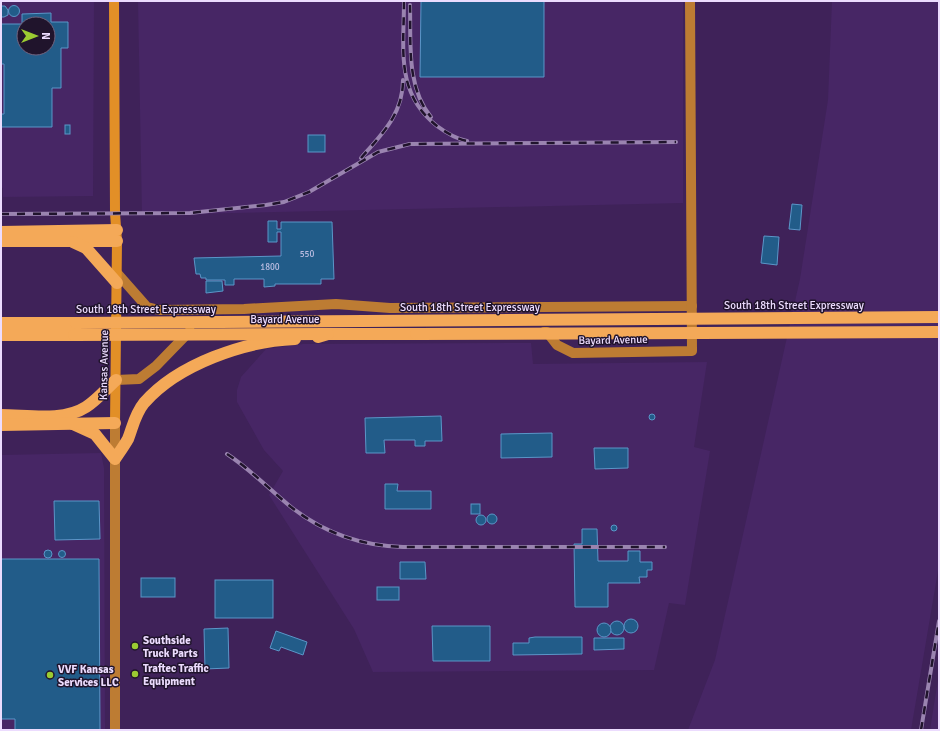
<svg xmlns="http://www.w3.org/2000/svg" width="940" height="731" font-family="Signika,sans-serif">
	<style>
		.built { fill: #472665; fill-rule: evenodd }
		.building { fill: #225c89; stroke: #5b96c8; fill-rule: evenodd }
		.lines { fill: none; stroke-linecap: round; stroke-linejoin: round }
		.secondary { stroke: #bd7c33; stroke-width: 10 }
		.primary { stroke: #e28f27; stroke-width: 10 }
		.highway { stroke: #f4a958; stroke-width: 12 }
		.rail-casing { stroke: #9a84b0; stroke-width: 4 }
		.rail { stroke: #20142c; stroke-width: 2.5; stroke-dasharray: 8; stroke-linecap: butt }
		.highway-bridge { stroke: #f4a958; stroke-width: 12 }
		.poi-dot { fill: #9bcb32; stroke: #20142c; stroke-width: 1.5 }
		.labels { text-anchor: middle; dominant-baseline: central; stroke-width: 3; stroke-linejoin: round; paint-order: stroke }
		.number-label { font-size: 9px; fill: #babce1 }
		.street-label { font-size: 11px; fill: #ecdcfe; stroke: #20142c }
		.poi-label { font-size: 11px; font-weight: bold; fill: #ecdcfe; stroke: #20142c; text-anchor: start }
	</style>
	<rect width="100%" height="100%" fill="#3f2259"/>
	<!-- built -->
	<g class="built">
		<path d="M1,1h93l-1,195 -90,1v-9l-2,-1zM24,24h24v24h-24z"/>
		<polygon points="138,1 683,1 683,203 142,215"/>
		<polygon points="832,1 939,1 939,565 911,730 688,730 715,660 800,279 828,100"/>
		<polygon points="531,343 533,364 707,362 694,447 710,451 685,605 669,603 654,670 373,672 354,629 269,495 283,471 264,450 237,402 237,390 241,377 266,349 303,344"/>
		<polygon points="101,453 104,468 105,730 1,730 1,455"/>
		<polygon points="939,675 939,730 930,730 935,698"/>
	</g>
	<!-- building -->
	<g class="building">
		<polygon points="421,1 544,1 544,77 420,77"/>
		<circle cx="14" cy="11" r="5.5"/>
		<polygon points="1,6 5,6 8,10 8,15 4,17 1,17"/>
		<path d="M51,13v9h17v26h-7v40h-9v39h-51v-13h3v-50h-3v-40h21v-10zM24,24h24v24h-24z"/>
		<rect x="65" y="125" width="5" height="9"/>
		<rect x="308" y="135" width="17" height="17"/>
		<polygon points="792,204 802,205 800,230 789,229"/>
		<polygon points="268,221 277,221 277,229 281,229 281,222 332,222 334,279 321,279 321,284 275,284 275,286 264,287 264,279 234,279 234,285 225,285 225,280 206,280 206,278 201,278 200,274 196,274 194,258 281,256 281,232 277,232 277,242 268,242"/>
		<polygon points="764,236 779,237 777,265 761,263"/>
		<polygon points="206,281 222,281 223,291 206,293"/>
		<circle cx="652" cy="417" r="3"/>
		<polygon points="441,416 442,441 425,441 425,446 415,446 415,440 384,440 385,453 366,453 365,418"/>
		<polygon points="552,433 552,457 501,458 501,434"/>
		<polygon points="594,448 628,448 628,468 595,469"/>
		<polygon points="385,484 398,484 397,491 431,491 431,509 385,509"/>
		<polygon points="54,501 99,501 100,539 55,540"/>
		<rect x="471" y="504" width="9" height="10"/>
		<circle cx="492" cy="519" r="5"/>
		<circle cx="481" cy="520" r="5"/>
		<circle cx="614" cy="528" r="3"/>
		<polygon points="582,529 597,529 598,561 628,561 628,551 640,551 640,562 652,562 652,570 647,570 647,577 639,577 640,583 608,583 608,607 575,607 574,544 582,544"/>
		<circle cx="48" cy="554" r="4"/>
		<circle cx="62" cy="554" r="3.5"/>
		<polygon points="1,559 99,559 100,730 15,730 15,719 1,719"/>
		<polygon points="400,562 425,562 426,579 400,579"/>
		<rect x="141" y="578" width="34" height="19"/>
		<rect x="215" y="580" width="58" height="38"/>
		<rect x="377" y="587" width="22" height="13"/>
		<circle cx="631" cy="626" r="7"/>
		<circle cx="617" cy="628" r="7"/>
		<circle cx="604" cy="630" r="7"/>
		<polygon points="432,626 490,626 490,661 433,661"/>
		<polygon points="228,628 229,668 205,669 204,629"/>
		<polygon points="276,631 307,642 303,655 281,647 279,651 270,648"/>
		<polygon points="535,637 582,637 582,654 513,655 513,643 529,643 529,638"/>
		<polygon points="594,638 624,638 624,649 594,650"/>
	</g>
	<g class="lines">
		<!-- secondary -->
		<g class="secondary">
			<polyline points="117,273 147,307 159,310 244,309 336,304 390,308 692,306"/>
			<polyline points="544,332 547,332 557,345 573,353 692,351 690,1"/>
			<polyline points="116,380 139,379 156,366 190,331"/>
			<polyline points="115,730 115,423"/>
		</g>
		<!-- primary -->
		<polyline class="primary" points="114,1 115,213 117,241 115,423"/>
		<!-- highway -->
		<g class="highway">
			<polyline points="1,232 117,230"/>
			<polyline points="1,241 117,241"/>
			<polyline points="73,242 86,248 117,283"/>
			<polyline points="1,323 76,323"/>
			<polyline points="1,335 74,335"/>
			<polyline points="318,337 328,334 416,334"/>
			<path d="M1,415c26,0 62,7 85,-8 11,-7 21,-19 30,-27"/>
			<path d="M73,424l22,10 20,25c4,-6 9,-13 13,-20 5,-13 7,-25 16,-36 34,-39 101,-62 151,-64"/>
			<polyline points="1,425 115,423"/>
		</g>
		<!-- rail casing -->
		<g class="rail-casing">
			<g id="rail">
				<path d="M404,1c0,48 -9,92 33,125 8,6 20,13 30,15"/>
				<path d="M410,5c1,37 -4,82 21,112"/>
				<path d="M361,158c21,-24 42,-44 42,-78"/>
				<polyline points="1,214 190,213 266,205 284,202 309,192 378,152 410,144 676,142"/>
				<path d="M227,454c23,15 42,35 64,53 33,26 71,39 112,40h262"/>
				<polyline points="921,730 939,621"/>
			</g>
		</g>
		<!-- rail -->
		<use href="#rail" class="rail"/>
		<!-- highway-bridge -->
		<g class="highway-bridge">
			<polyline points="76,323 939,317"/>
			<polyline points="416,334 939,332"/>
			<polyline points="74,335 328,334"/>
		</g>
	</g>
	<!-- markers -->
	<g class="poi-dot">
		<circle cx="135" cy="646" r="4"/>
		<circle cx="135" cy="674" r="4"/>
		<circle cx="50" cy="675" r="4"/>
	</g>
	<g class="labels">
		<!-- number labels -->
		<g class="number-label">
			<text x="307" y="254">550</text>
			<text x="270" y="267">1800</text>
		</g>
		<!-- street labels -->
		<g class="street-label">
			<text x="794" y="305">South 18th Street Expressway</text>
			<text x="470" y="307">South 18th Street Expressway</text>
			<text x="146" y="309">South 18th Street Expressway</text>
			<text x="285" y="319">Bayard Avenue</text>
			<text transform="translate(613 340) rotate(-1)">Bayard Avenue</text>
			<text transform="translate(104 365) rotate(-89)">Kansas Avenue</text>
		</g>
		<!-- poi labels -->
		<g class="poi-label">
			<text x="143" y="640">Southside<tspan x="143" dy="13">Truck Parts</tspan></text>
			<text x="143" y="668">Traftec Traffic<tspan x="143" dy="13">Equipment</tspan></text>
			<text x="58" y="669">VVF Kansas<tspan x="58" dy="13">Services LLC</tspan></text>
		</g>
	</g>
	<!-- border -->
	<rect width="940" height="731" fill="none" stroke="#ecdcfe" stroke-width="4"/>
	<!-- north arrow -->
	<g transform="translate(36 36) rotate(90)"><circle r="19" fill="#20142c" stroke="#726480"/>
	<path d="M0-3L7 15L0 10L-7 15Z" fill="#9bcb32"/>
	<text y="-6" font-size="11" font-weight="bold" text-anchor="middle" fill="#ecdcfe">N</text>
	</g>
</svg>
